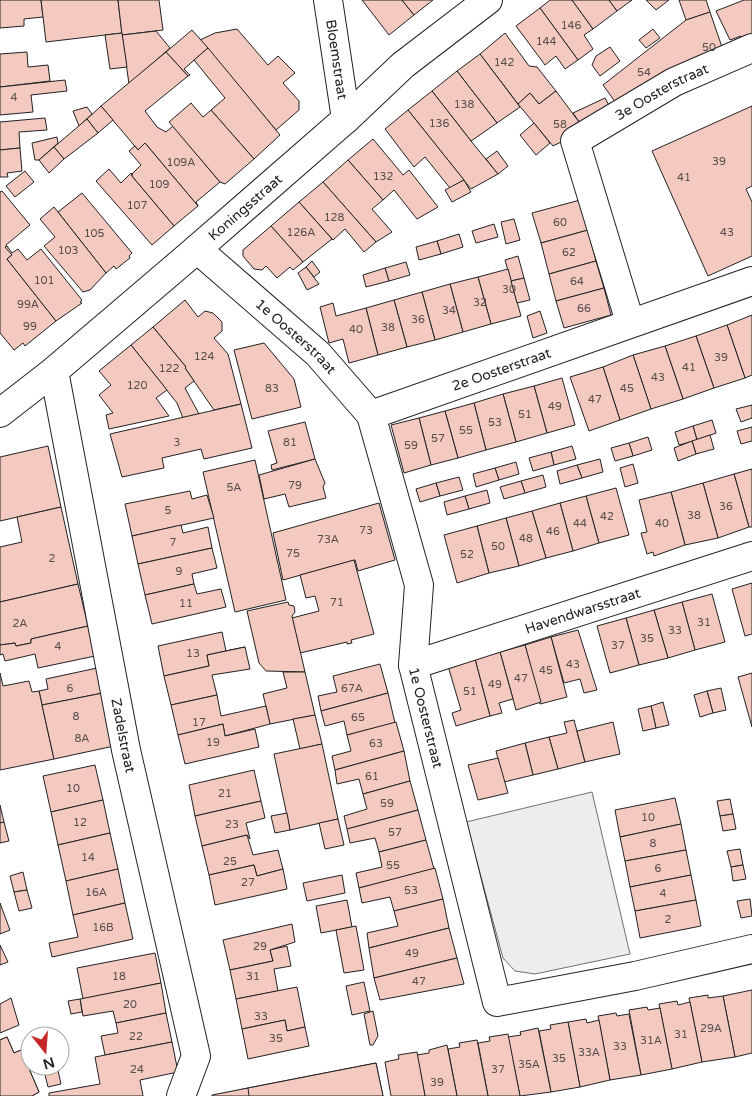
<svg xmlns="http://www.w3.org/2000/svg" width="752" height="1096" font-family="'Varela Round',sans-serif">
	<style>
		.parking { fill: #ededed; stroke: #6f6f6f }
		.building { fill: #f3c9c0; stroke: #222 }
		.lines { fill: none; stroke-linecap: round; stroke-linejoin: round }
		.street-casing { stroke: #222; stroke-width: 30 }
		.street { stroke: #fff; stroke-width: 28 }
		.labels { text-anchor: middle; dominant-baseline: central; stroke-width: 4; stroke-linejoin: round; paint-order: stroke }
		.number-label { font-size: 11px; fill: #564c4a }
		.street-label { font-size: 14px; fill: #222; stroke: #fff }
	</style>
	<rect width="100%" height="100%" fill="#fff"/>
	<!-- parking -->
	<polygon class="parking" points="592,792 630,954 535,974 515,971 503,958 466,822"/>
	<!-- building -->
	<g class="building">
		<polygon points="0,0 41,0 43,17 24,19 24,26 0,28"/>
		<polygon points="41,0 118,0 122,33 46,42"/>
		<polygon points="118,0 159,0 163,30 122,35"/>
		<polygon points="362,0 402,0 414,15 389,35"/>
		<polygon points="402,0 433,0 414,15"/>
		<polygon points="550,0 572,0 593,29 584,35 593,49 578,60 540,8"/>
		<polygon points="572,0 609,0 617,11 593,29"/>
		<polygon points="609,0 632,0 617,11"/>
		<polygon points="646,0 669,0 656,10"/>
		<polygon points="679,0 706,0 710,12 686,20"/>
		<polygon points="744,0 752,0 752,40 744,43 741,36 730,40 716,11"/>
		<polygon points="540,8 578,60 565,69 556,56 545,65 516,26"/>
		<polygon points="710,12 724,53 616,103 603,85 686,20"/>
		<polygon points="237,29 268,65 278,56 295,73 283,83 299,101 299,110 276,130 200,40 215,33"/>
		<polygon points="653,29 660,38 646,48 639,40"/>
		<polygon points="192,30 208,48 184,69 190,75 188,76 166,52"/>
		<polygon points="156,31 170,48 129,84 122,35"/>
		<polygon points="122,33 127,67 110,69 105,35"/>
		<polygon points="505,33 529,66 537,67 556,91 539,104 530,93 518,104 480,54"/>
		<polygon points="610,47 620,61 600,76 592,65 596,56"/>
		<polygon points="208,48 280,135 254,159 211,110 225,98 194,60"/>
		<polygon points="27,52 28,67 48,65 50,81 0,87 0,54"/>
		<polygon points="166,52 188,76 145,111 157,127 166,132 173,126 220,182 196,202 198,206 145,143 138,150 101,106"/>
		<polygon points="480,54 520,107 497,123 457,71"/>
		<polygon points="457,71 497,123 471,141 432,91"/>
		<polygon points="65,80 67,91 31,95 33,112 0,115 0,87"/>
		<polygon points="432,91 471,141 498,174 471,189 408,110"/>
		<polygon points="556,91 585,130 553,146 518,104 530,93 539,104"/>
		<polygon points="605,98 615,116 585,130 573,113"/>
		<polygon points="191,103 203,117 211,110 254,159 225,184 220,182 169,122"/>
		<polygon points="101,106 113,120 98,133 87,119"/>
		<polygon points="752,106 752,186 746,189 752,202 752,256 708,276 652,151"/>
		<polygon points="87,107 92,114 79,126 73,111"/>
		<polygon points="408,110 464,180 450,188 425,157 414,167 385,129"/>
		<polygon points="45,118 47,130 19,132 20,148 0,150 0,122"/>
		<polygon points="87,119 98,133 64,159 54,147"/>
		<polygon points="534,123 550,143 536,155 520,135"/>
		<polygon points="57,137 58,143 39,160 35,160 32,143"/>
		<polygon points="373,139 403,175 409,170 438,207 417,219 394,190 383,200 348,160"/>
		<polygon points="145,143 198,206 174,226 131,175 141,165 129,151 135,146 138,150"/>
		<polygon points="54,147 64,159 49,173 39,160"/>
		<polygon points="20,148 22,171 7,173 8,177 0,177 0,150"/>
		<polygon points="497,151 508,166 498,174 486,159"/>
		<polygon points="348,160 383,200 372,209 392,232 376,242 323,182"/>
		<polygon points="109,169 121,183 131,173 133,175 131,175 174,226 152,245 96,181"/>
		<polygon points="25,171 34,182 15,197 6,186"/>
		<polygon points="464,180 471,192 452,202 445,190"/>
		<polygon points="323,182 376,242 364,252 345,229 333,240 299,202"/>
		<polygon points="2,191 30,225 6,245 12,255 7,259 56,321 25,346 23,343 14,350 0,333 0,192"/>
		<polygon points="82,193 132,253 129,256 130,258 116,269 114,266 106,273 58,212"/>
		<polygon points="580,200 588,230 541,243 532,213"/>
		<polygon points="299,202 332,239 303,262 271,226"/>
		<polygon points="54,207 106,273 90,290 83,292 44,246 55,237 40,219"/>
		<polygon points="514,219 520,240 506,244 501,222"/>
		<polygon points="494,224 498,237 476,243 472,231"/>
		<polygon points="271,226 303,262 293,270 290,267 277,278 266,266 262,270 254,269 243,256 243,250"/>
		<polygon points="588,230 596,261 549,274 541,243"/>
		<polygon points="459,234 463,247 441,254 437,241"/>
		<polygon points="437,241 441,254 419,260 416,247"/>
		<polygon points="7,246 12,253 18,249 27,260 41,249 82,300 80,302 82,303 56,321 7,259 12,255 5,247"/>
		<polygon points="518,256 524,278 511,281 505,260"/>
		<polygon points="312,261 320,272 314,277 306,267"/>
		<polygon points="596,261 604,288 556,301 549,274"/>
		<polygon points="406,262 410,275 389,281 385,268"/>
		<polygon points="306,267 319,284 307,290 298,273"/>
		<polygon points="385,268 389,281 366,287 363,275"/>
		<polygon points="508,269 521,316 491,324 478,277"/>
		<polygon points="478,277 491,324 463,332 450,284"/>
		<polygon points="524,278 530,300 517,303 511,281"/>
		<polygon points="450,284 463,332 435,340 422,292"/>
		<polygon points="604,288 611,315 564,328 556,301"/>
		<polygon points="422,292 435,340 407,347 394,300"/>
		<polygon points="185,300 198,317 205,311 213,313 222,322 222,331 214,338 228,354 241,404 214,410 185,368 186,367 153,327"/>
		<polygon points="394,300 407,347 378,355 366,308"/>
		<polygon points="333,303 336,316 366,308 378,355 349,363 343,339 329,343 320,307"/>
		<polygon points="540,311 547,333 533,338 527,316"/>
		<polygon points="752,315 752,375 745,378 727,325"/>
		<polygon points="727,325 745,378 714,388 696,336"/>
		<polygon points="153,327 186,367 185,368 194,381 185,388 199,414 183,418 177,403 131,345"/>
		<polygon points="696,336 714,388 683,399 665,346"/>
		<polygon points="264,343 294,379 301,407 252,419 234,350"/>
		<polygon points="131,345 167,390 156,398 169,416 109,429 106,415 113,413 99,395 111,385 99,371"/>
		<polygon points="665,346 683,399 651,409 633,355"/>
		<polygon points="633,355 651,409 620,420 603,367"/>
		<polygon points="603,367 620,420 589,431 570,377"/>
		<polygon points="562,378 575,425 547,433 534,386"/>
		<polygon points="534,386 547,433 516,442 503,394"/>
		<polygon points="503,394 516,442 486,450 474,403"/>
		<polygon points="474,403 486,450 458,458 445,411"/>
		<polygon points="241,404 252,448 204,459 201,449 162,458 164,468 122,477 110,434"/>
		<polygon points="752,405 752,418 741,422 736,409"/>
		<polygon points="445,411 458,458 431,465 419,418"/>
		<polygon points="419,418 431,465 404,473 391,425"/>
		<polygon points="712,420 716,433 697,440 693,426"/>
		<polygon points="305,422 315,459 272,470 271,465 277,463 268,431"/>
		<polygon points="693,426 697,440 679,445 675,432"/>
		<polygon points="752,427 752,441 741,444 737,431"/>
		<polygon points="710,435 714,449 696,454 692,441"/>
		<polygon points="648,437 652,450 633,456 629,443"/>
		<polygon points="692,441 696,454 678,461 674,448"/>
		<polygon points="629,443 633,456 615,461 611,448"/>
		<polygon points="48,446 61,507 0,521 0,457"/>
		<polygon points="572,446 576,459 554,465 551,452"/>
		<polygon points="551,452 554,465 533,471 529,458"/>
		<polygon points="315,459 325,483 323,487 326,498 289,507 285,494 264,499 259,475"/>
		<polygon points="600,459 603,472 582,478 577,465"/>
		<polygon points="255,460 286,600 235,612 203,472"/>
		<polygon points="516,462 519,474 499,480 495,468"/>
		<polygon points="633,464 638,483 625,487 620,468"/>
		<polygon points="577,465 582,478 560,484 557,471"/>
		<polygon points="495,468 499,480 476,487 473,474"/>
		<polygon points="752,469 752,527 749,527 734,474"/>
		<polygon points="734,474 749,527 718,538 703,483"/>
		<polygon points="543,475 546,487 525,493 521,481"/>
		<polygon points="459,477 463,490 440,496 436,483"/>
		<polygon points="521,481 525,493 504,499 500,487"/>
		<polygon points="436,483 440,496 420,502 416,489"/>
		<polygon points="703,483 718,538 685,545 671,492"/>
		<polygon points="616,488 629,535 599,543 586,496"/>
		<polygon points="487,490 490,503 469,509 465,496"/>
		<polygon points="190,491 192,499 207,495 214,518 132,536 125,504"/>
		<polygon points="671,492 685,545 654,556 653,552 647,554 641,533 647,532 639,500"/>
		<polygon points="465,496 469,509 447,515 444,502"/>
		<polygon points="586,496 599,543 573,551 560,503"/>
		<polygon points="379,503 395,560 358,571 355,560 283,580 273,533"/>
		<polygon points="560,503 573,551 546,558 532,511"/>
		<polygon points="61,507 78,584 0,602 0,547 22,542 17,517"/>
		<polygon points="532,511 546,558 519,566 506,518"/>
		<polygon points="506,518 519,566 489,573 477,526"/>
		<polygon points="181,525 183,533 208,527 212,548 138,564 132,536"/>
		<polygon points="477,526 489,573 457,583 444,535"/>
		<polygon points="212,548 217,568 192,574 194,584 145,595 138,564"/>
		<polygon points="354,560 374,634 351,640 352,643 347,644 347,642 300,653 292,618 319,611 315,596 306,598 300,575"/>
		<polygon points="752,583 752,634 745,636 732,589"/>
		<polygon points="78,584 88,626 31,639 31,643 16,646 15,643 0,645 0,602"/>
		<polygon points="194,584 197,594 221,589 226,607 152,624 145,595"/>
		<polygon points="712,594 725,642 695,650 682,602"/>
		<polygon points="288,602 289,605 294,606 295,612 292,616 305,672 266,671 259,663 247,611"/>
		<polygon points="682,602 695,650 668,658 654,610"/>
		<polygon points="654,610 668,658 639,665 626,618"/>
		<polygon points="626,618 639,665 610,673 597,626"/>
		<polygon points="88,626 95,656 38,668 35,654 5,661 3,654 0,655 0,645 15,643 16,646 31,643 31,639"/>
		<polygon points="578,630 597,690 584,693 580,679 564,683 551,637"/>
		<polygon points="222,632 226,651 245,647 207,655 209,666 164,676 158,646"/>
		<polygon points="551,637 567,697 540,704 525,645"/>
		<polygon points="525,645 541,702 516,710 500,652"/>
		<polygon points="245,647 250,669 212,675 217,695 171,705 164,676 209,666 207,655"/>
		<polygon points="500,652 513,699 499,703 502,713 490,716 475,659"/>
		<polygon points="475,659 490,716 456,726 452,713 461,710 448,666"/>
		<polygon points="380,664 388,693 321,711 318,696 337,692 333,676"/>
		<polygon points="97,668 103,693 42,705 39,691 48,689 46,679"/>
		<polygon points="283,672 305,672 315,715 270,724 263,694 287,688"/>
		<polygon points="0,673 3,686 29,681 32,692 39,691 54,759 0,770"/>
		<polygon points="752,673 752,727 738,677"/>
		<polygon points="721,688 726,710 713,713 707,691"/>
		<polygon points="707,691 713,713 700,717 694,695"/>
		<polygon points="103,693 114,746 54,759 42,705"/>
		<polygon points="388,693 395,723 347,735 344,721 325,726 321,711"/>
		<polygon points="217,695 221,716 266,706 270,724 225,736 223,724 178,735 171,705"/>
		<polygon points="663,702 669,725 656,728 651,706"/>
		<polygon points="651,706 656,728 643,731 638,709"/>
		<polygon points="315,715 322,744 300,749 293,719"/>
		<polygon points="574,720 585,762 558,769 549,737 567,733 564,722"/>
		<polygon points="396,722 404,751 335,770 332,756 351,751 347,735"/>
		<polygon points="613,722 620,754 585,762 577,731"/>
		<polygon points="223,724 225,736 255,729 259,747 185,764 178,735"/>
		<polygon points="549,737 558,769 533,775 525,743"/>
		<polygon points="525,743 533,775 504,782 496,751"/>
		<polygon points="322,744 338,819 290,830 274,754"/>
		<polygon points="404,751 410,781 363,794 359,779 337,784 335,770"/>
		<polygon points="498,758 508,793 478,800 468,765"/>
		<polygon points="95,765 103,800 51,812 43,776"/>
		<polygon points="254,770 261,801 195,816 189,785"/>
		<polygon points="410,781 418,810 347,829 344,816 367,809 363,794"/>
		<polygon points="675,798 681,824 620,837 615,810"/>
		<polygon points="730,799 733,814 720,816 717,801"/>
		<polygon points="103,800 110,833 58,845 51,812"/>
		<polygon points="261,801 265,818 246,823 250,839 247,835 202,846 195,816"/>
		<polygon points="0,805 4,822 0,823"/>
		<polygon points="418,810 426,840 379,852 375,838 350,843 347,829"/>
		<polygon points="287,813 290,830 275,833 271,816"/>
		<polygon points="733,814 736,829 723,831 720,816"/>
		<polygon points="338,819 344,845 325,849 319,823"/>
		<polygon points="4,822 9,841 0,843 0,823"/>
		<polygon points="681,824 686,850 625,861 620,837"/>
		<polygon points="110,833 118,869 66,881 58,845"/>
		<polygon points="247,835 253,855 278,850 283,869 257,876 254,865 209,875 202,846"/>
		<polygon points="426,840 434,869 359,888 356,873 382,867 379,852"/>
		<polygon points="740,849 743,865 731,867 727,851"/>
		<polygon points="686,850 691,875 630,887 625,861"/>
		<polygon points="254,865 257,876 283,869 287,889 215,905 209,875"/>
		<polygon points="743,865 746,879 733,881 731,867"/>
		<polygon points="435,868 443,899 394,911 390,897 362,903 359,888"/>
		<polygon points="118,869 125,903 73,915 66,881"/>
		<polygon points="23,872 27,890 14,892 10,876"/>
		<polygon points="342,875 345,893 307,901 303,883"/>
		<polygon points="691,875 696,900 635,911 630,887"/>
		<polygon points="27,890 32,908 19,911 14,892"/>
		<polygon points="443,899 449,928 369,948 367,933 398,926 394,911"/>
		<polygon points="750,899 752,916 741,918 737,901"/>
		<polygon points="347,900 352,927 321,933 316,906"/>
		<polygon points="696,900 701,926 640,938 635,911"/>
		<polygon points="0,903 10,930 0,934"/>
		<polygon points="125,903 133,939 52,957 49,943 78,937 73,915"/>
		<polygon points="292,924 295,942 270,950 273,961 230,970 223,940"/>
		<polygon points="356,926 364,970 344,973 336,930"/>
		<polygon points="449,928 457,958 374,978 369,948"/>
		<polygon points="0,945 8,962 0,965"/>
		<polygon points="287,946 291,966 274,969 278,991 236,999 230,970 273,961 270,950"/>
		<polygon points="155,953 161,983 83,999 77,968"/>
		<polygon points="457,958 464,984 380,1000 374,978"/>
		<polygon points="364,982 370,1011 352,1015 346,986"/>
		<polygon points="161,983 166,1013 116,1023 113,1011 83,1016 80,999"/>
		<polygon points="297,987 305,1027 287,1031 285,1020 242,1029 236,999"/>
		<polygon points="752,990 752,1053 735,1057 723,996"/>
		<polygon points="708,995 708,998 723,996 735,1057 702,1062 689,998"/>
		<polygon points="11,998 19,1025 0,1033 0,1004"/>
		<polygon points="80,999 82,1012 71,1014 68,1001"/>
		<polygon points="677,1001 678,1005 690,1002 702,1062 672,1069 659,1004"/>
		<polygon points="647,1007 648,1010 660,1008 672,1069 641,1075 629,1010"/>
		<polygon points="373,1011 378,1036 373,1045 370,1045 364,1014"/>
		<polygon points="166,1013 172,1042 105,1055 101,1036 118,1033 116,1023"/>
		<polygon points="616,1013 617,1016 629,1014 641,1075 610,1080 598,1016"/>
		<polygon points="586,1019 587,1023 599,1020 610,1080 580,1087 568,1022"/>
		<polygon points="285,1020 287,1031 305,1027 309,1046 248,1059 242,1029"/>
		<polygon points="568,1022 580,1087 551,1092 539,1031 551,1029 550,1025"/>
		<polygon points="538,1028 551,1092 520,1096 508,1037 521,1035 520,1032"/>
		<polygon points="508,1034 520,1096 488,1096 478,1043 490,1041 489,1037"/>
		<polygon points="7,1037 14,1053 21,1050 39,1092 32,1096 0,1096 0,1040"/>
		<polygon points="7,1037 14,1053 21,1050 39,1092 32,1096 0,1096 0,1040"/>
		<polygon points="477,1040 488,1096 457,1096 448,1049 460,1047 459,1043"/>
		<polygon points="172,1042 178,1072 140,1080 143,1096 49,1096 49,1093 100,1084 95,1057"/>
		<polygon points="447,1045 457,1096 425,1096 417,1055 429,1053 429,1050"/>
		<polygon points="417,1052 425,1096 391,1096 385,1062 399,1059 398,1055"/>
		<polygon points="376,1063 383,1096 249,1096 248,1088"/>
		<polygon points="376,1063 383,1096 212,1096 248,1088"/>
		<polygon points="57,1066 61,1084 48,1087 43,1067"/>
		<polygon points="248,1088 249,1096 212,1096 212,1095"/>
	</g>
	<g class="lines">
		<!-- street casing -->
		<g class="street-casing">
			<g id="street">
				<path id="s1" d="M328,0l18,119"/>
				<path id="s2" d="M197,249l121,105 53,61 48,170 -6,80 84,337 138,-26 117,-27"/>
				<path id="s3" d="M630,322l-55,-181 99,-59 78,-34"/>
				<path id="s4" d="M54,371l72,379 70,306 -15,40"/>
				<path id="s5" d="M0,413l54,-42 143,-122 149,-130 57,-54 85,-65"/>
				<path id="s6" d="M371,415l381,-134"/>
				<path id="s7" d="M413,665l339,-109"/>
			</g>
		</g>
		<!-- street -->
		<use href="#street" class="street"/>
	</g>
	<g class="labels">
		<!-- number labels -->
		<g class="number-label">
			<text x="571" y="25">146</text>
			<text x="546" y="41">144</text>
			<text x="709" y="47">50</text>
			<text x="504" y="62">142</text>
			<text x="644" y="72">54</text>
			<text x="14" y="97">4</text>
			<text x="464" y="104">138</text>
			<text x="439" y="123">136</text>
			<text x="560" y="124">58</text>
			<text x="719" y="161">39</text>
			<text x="181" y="162">109A</text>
			<text x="383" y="176">132</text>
			<text x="684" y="177">41</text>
			<text x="159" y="184">109</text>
			<text x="137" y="205">107</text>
			<text x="334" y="217">128</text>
			<text x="560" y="222">60</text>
			<text x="301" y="232">126A</text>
			<text x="727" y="232">43</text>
			<text x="94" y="233">105</text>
			<text x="68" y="250">103</text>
			<text x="569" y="252">62</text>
			<text x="44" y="280">101</text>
			<text x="577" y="281">64</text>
			<text x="509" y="289">30</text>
			<text x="480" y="302">32</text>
			<text x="28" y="304">99A</text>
			<text x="584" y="308">66</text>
			<text x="449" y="310">34</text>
			<text x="418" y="319">36</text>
			<text x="30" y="326">99</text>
			<text x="388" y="327">38</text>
			<text x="356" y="329">40</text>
			<text x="204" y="356">124</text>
			<text x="721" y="357">39</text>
			<text x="689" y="367">41</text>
			<text x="169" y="368">122</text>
			<text x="658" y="377">43</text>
			<text x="137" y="385">120</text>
			<text x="272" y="388">83</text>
			<text x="627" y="388">45</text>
			<text x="595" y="399">47</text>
			<text x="555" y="406">49</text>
			<text x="525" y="414">51</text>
			<text x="495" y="422">53</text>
			<text x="466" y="430">55</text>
			<text x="438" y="438">57</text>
			<text x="177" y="442">3</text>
			<text x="290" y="442">81</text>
			<text x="411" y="445">59</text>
			<text x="295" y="485">79</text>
			<text x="234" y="487">5A</text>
			<text x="726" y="506">36</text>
			<text x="168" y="510">5</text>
			<text x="694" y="515">38</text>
			<text x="607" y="516">42</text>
			<text x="580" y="523">44</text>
			<text x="662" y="523">40</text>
			<text x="366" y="530">73</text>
			<text x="553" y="531">46</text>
			<text x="526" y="538">48</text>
			<text x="328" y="539">73A</text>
			<text x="173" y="542">7</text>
			<text x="498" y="546">50</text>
			<text x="293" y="553">75</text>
			<text x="467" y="554">52</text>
			<text x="52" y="558">2</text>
			<text x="179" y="571">9</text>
			<text x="337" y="602">71</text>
			<text x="186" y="603">11</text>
			<text x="704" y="622">31</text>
			<text x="20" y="623">2A</text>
			<text x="675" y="630">33</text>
			<text x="647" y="638">35</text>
			<text x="618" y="645">37</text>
			<text x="58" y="646">4</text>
			<text x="193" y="653">13</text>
			<text x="573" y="664">43</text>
			<text x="546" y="670">45</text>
			<text x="521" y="678">47</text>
			<text x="495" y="684">49</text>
			<text x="70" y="688">6</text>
			<text x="352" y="688">67A</text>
			<text x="470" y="691">51</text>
			<text x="76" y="716">8</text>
			<text x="358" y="717">65</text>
			<text x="199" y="722">17</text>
			<text x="82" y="738">8A</text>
			<text x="213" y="742">19</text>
			<text x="376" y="743">63</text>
			<text x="372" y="776">61</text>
			<text x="73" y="788">10</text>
			<text x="225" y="793">21</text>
			<text x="387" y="803">59</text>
			<text x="648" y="817">10</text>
			<text x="80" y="822">12</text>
			<text x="232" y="824">23</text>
			<text x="395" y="832">57</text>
			<text x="653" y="843">8</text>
			<text x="88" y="857">14</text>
			<text x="230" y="861">25</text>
			<text x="393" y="865">55</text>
			<text x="658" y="868">6</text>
			<text x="248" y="882">27</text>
			<text x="411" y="890">53</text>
			<text x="96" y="892">16A</text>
			<text x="663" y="893">4</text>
			<text x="668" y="919">2</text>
			<text x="103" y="927">16B</text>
			<text x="260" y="946">29</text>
			<text x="412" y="953">49</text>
			<text x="119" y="976">18</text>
			<text x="253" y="976">31</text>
			<text x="419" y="981">47</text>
			<text x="130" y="1004">20</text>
			<text x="261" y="1016">33</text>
			<text x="711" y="1028">29A</text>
			<text x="681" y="1034">31</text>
			<text x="136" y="1036">22</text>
			<text x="276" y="1038">35</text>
			<text x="651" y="1040">31A</text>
			<text x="620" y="1046">33</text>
			<text x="589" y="1052">33A</text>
			<text x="559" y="1058">35</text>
			<text x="529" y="1064">35A</text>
			<text x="137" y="1069">24</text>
			<text x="498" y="1069">37</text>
			<text x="437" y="1082">39</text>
		</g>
		<!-- street labels -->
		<g class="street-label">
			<text stroke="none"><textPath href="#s1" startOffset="60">Bloemstraat</textPath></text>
			<text stroke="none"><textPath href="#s3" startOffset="289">3e Oosterstraat</textPath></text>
			<text stroke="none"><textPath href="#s5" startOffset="320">Koningsstraat</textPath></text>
			<text stroke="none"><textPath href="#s2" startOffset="132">1e Oosterstraat</textPath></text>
			<text stroke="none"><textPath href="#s6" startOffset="138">2e Oosterstraat</textPath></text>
			<text stroke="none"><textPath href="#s7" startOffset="178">Havendwarsstraat</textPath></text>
			<text stroke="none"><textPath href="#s2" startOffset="552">1e Oosterstraat</textPath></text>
			<text stroke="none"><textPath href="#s4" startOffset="371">Zadelstraat</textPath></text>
		</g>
	</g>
	<!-- north arrow -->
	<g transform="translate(45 1051) rotate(163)"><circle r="24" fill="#ffffff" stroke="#a7a7a7"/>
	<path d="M0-4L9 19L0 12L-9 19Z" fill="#c62828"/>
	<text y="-8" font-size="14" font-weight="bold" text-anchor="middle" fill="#222222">N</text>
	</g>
</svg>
